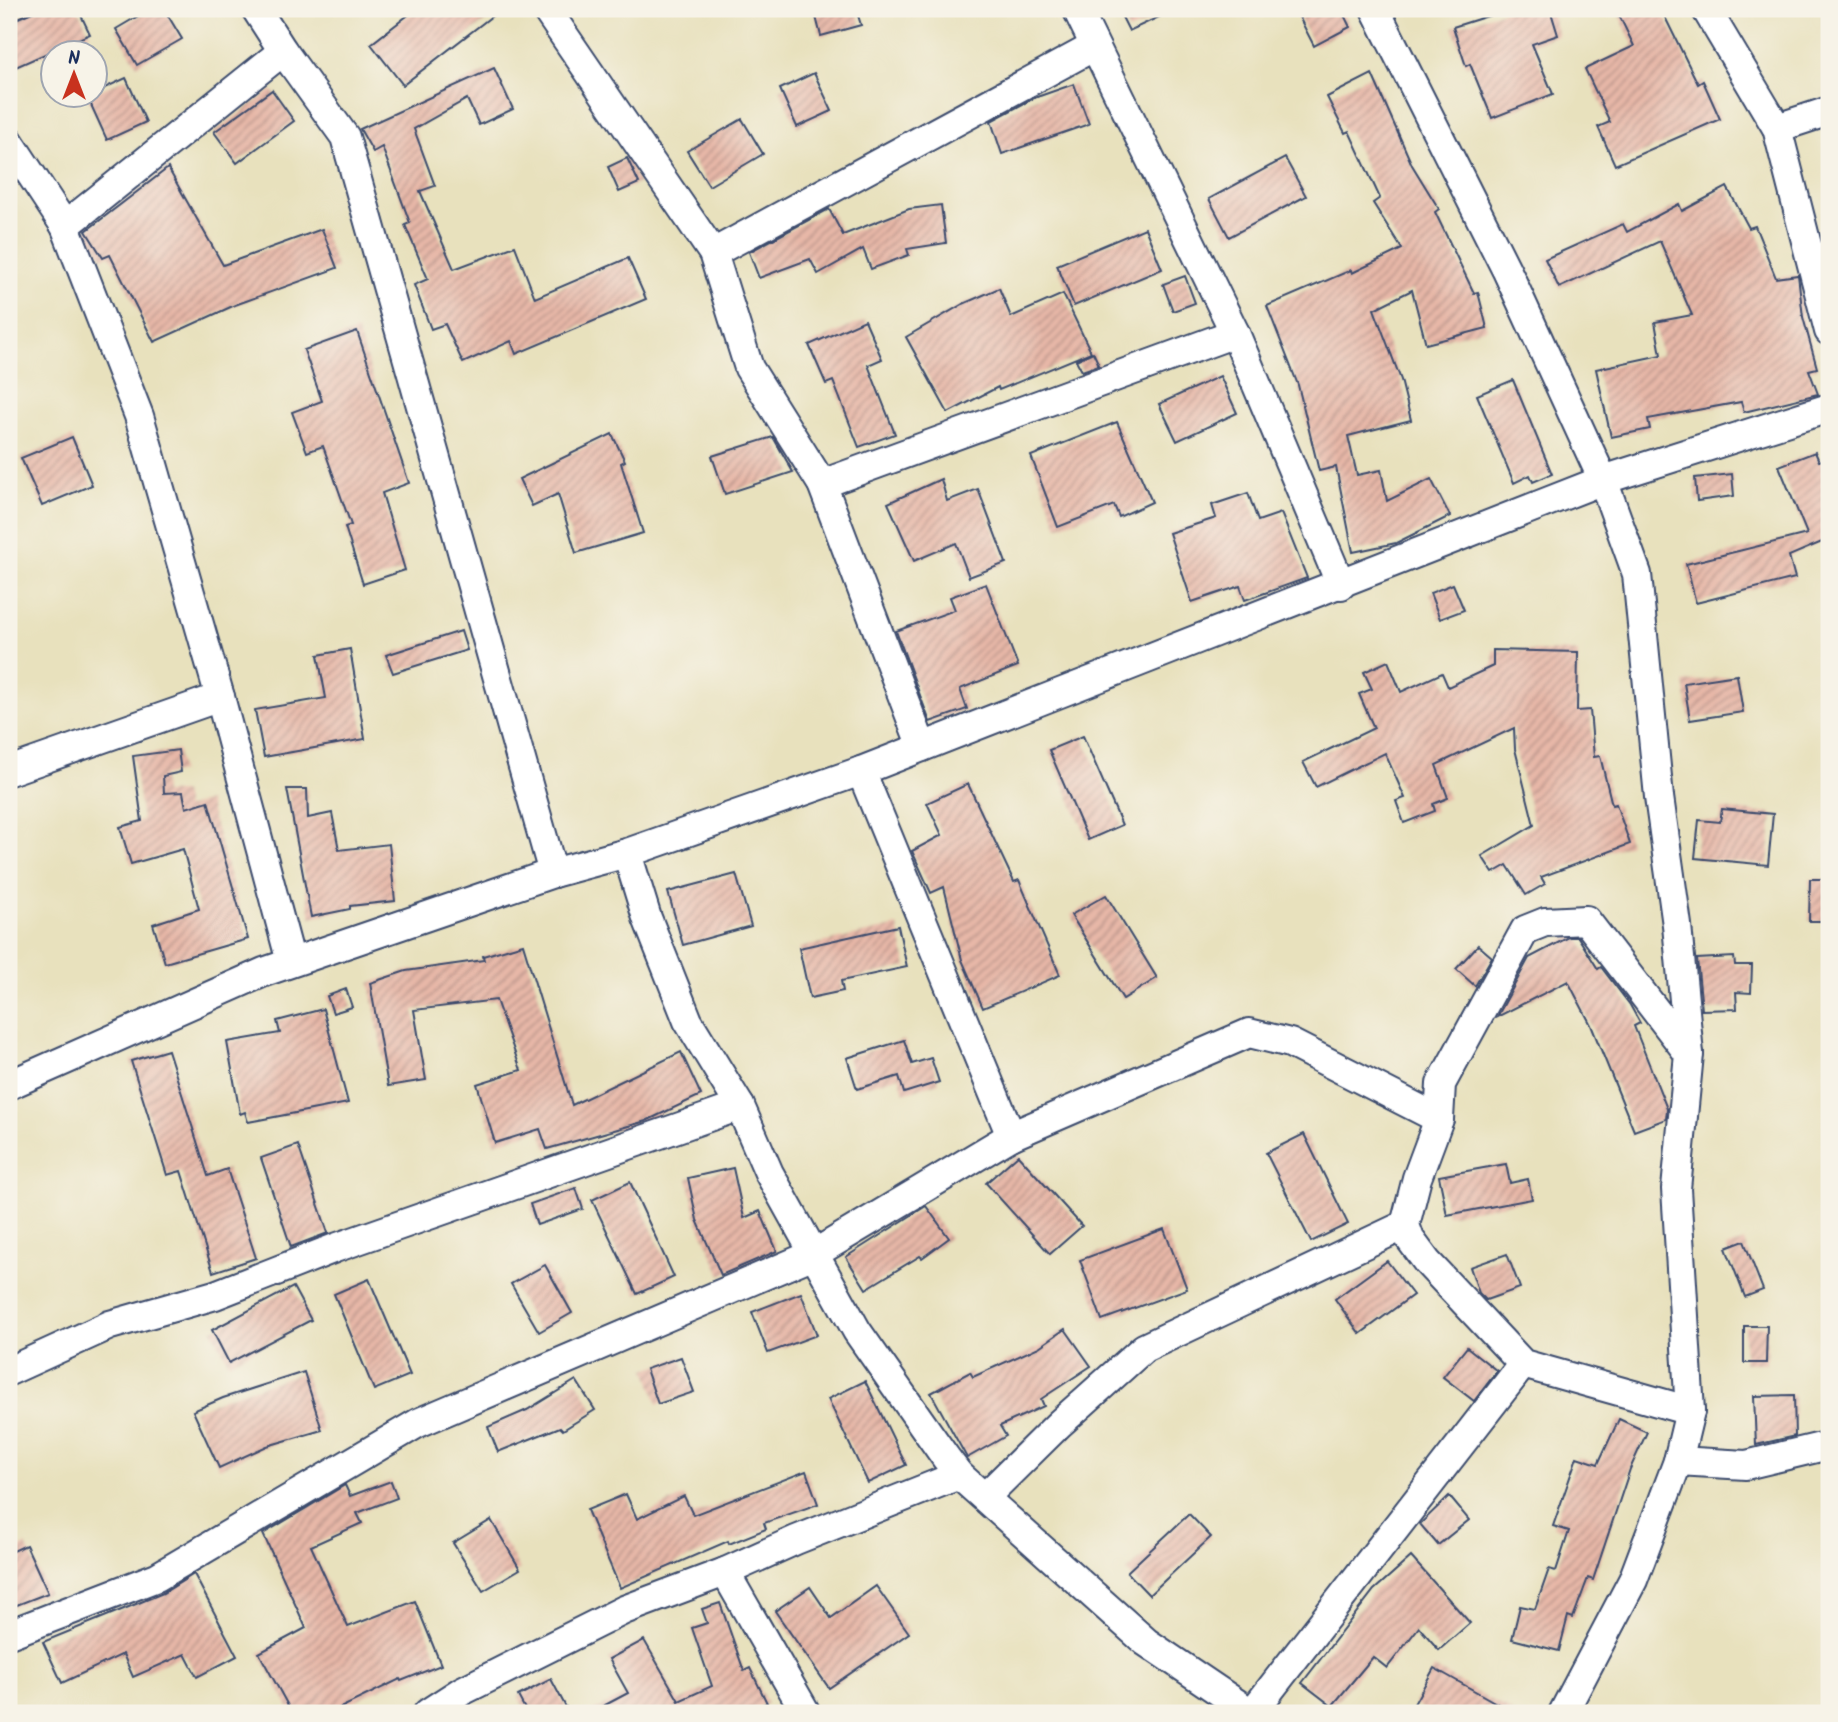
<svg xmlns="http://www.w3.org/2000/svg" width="1838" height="1722" font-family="Kalam,sans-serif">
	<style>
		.building { fill: url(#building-hatch) }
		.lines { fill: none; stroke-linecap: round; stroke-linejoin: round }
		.minor-casing { stroke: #3a4a6c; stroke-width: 32 }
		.minor { stroke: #fff; stroke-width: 28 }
	</style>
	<defs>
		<pattern id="building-hatch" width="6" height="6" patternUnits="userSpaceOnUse" patternTransform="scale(1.75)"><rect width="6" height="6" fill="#e7b7a7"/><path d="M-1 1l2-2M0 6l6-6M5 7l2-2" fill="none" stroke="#ba958b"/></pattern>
	</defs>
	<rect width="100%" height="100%" fill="#f7f3e8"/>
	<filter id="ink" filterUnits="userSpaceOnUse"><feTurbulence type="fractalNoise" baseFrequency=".0143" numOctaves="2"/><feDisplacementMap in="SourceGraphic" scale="14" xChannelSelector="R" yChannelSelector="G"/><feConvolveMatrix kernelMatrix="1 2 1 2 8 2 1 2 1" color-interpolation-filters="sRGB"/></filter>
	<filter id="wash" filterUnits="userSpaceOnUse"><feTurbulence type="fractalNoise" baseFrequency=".00686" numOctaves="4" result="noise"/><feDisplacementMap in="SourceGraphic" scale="28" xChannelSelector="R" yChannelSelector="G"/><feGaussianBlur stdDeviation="1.57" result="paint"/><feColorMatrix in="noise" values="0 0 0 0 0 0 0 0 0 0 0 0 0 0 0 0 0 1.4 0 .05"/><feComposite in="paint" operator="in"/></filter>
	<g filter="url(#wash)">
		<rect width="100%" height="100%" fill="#e8e1bd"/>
		<g id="blocks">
			<!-- building -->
			<g class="building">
				<polygon points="39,9 78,9 90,34 9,70 9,22"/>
				<polygon points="150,9 164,9 182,39 137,65 116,29"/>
				<polygon points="416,9 501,9 403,85 371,44"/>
				<polygon points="814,9 856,9 861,25 821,36"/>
				<polygon points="1118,9 1176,9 1129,31"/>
				<polygon points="1295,9 1341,9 1350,27 1314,46"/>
				<polygon points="1510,9 1550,9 1558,35 1532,44 1553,94 1492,118 1470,64 1466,66 1453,27"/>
				<polygon points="1616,9 1661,9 1698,84 1703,81 1720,119 1615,165 1598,127 1610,122 1585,69 1634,46"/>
				<polygon points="494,68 513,109 479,125 467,99 414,129 435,186 420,191 454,269 515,246 535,298 628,258 646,299 516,354 511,341 463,363 445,324 431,329 414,285 428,279 405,225 410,223 382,147 373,152 360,129"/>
				<polygon points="814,73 832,111 797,127 780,89"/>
				<polygon points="1372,74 1412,165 1439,209 1435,212 1474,293 1478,292 1487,328 1426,344 1412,290 1374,309 1401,380 1411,420 1348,436 1357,475 1381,470 1387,501 1431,479 1450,516 1396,543 1353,552 1336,467 1319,471 1298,385 1267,306 1351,270 1352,273 1402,249 1373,203 1380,198 1349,131 1345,133 1327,97"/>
				<polygon points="126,78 146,122 107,140 87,96"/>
				<polygon points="1074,84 1089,124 1002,154 991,121 1034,98"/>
				<polygon points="272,90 294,121 237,163 214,132"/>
				<polygon points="742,119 763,154 709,186 687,151"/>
				<polygon points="627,158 639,183 619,192 608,167"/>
				<polygon points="1285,158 1306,196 1229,237 1209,199"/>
				<polygon points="168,168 223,265 322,229 337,268 235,305 154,342 110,255 103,258 86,231"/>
				<polygon points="1727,187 1749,228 1755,226 1776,278 1798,275 1803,317 1817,368 1809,370 1818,394 1744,412 1741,402 1648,419 1650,429 1611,437 1596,369 1661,355 1655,322 1692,315 1660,241 1559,288 1545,259 1623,224 1627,232 1679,204 1682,211"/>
				<polygon points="941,205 946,243 907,249 909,255 871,269 863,249 818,274 810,259 759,278 749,252 829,209 843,235 909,209"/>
				<polygon points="1145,228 1162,269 1074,306 1057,265"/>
				<polygon points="1185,276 1195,303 1173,311 1163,284"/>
				<polygon points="999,288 1011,317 1063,294 1091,352 999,390 998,387 948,413 906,337 963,304"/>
				<polygon points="865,320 882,359 868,365 895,434 859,447 833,381 826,384 809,345"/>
				<polygon points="357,331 409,483 382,493 405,570 363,584 345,527 351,525 323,446 307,452 292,412 322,401 304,350"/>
				<polygon points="1093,352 1099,365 1082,371 1076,360"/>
				<polygon points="1220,376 1237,413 1177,441 1159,404"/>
				<polygon points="1513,380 1552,474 1533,482 1530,475 1514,483 1477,395"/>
				<polygon points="1117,422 1152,502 1119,517 1114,505 1058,527 1031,456"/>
				<polygon points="612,434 625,461 621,463 643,533 576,553 558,494 532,506 519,479"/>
				<polygon points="72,437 92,485 42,506 21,458"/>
				<polygon points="773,437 793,472 725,494 712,456"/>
				<polygon points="1815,452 1819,461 1829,458 1829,539 1789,556 1795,578 1696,603 1686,564 1807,534 1779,466"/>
				<polygon points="1732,474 1734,496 1697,501 1695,478"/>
				<polygon points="941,479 947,501 978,489 1006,563 969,577 956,543 914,561 888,503"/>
				<polygon points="1248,493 1258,521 1281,513 1307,578 1245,600 1240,586 1192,602 1169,533 1216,518 1212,505"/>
				<polygon points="986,584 1018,666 960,689 967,709 930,722 896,631 955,610 950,597"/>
				<polygon points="1453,584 1464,610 1440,619 1430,593"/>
				<polygon points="461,631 467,650 393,673 386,655"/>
				<polygon points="350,649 365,739 264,757 255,710 326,698 318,655"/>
				<polygon points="1493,650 1578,652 1577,711 1590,710 1594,757 1600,756 1612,805 1616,804 1630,844 1541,877 1545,884 1526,895 1507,865 1493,873 1482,856 1534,825 1515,749 1514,728 1436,765 1448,798 1433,804 1435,811 1404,823 1396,801 1405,798 1385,753 1316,787 1303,762 1374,728 1359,694 1372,689 1364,672 1388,661 1401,692 1442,673 1448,687 1493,666"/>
				<polygon points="1737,675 1743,712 1690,720 1684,683"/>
				<polygon points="1083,736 1122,825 1088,840 1049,750"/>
				<polygon points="178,750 181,772 163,776 164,793 183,792 186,808 208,801 248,939 165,963 153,924 199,909 183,849 131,864 120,827 142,821 133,756"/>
				<polygon points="968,784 1014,882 1019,880 1060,975 983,1008 962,960 944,887 931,893 912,851 942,835 927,803"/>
				<polygon points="287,789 307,789 308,818 332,813 339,850 389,844 395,901 350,906 350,909 311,917"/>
				<polygon points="1722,809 1773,814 1768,865 1695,858 1699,820 1720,822"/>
				<polygon points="736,874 751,926 683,945 668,892"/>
				<polygon points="1810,879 1829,879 1829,921 1809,921"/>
				<polygon points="1106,895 1157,978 1123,999 1071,915"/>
				<polygon points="898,926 907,967 841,981 843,991 810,998 799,948"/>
				<polygon points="1569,937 1578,937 1598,969 1601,967 1630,1005 1640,1023 1634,1026 1667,1109 1666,1119 1634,1131 1591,1025 1568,981 1497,1017 1529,958"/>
				<polygon points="523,944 572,1105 681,1052 701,1095 646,1121 547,1149 540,1129 495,1143 477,1084 521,1070 496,1000 414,1010 426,1080 388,1086 370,983 406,971 484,960 483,956"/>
				<polygon points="1478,945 1492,957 1475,986 1456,969"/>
				<polygon points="1734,957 1735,965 1752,965 1751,993 1736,992 1737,1009 1702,1010 1697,959"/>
				<polygon points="346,989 352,1007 333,1013 327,996"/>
				<polygon points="323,1009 348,1103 248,1122 245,1112 240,1114 227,1042 280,1033 277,1021"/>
				<polygon points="904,1040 912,1064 931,1058 939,1082 904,1093 899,1076 857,1089 847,1058"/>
				<polygon points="168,1050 208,1176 227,1169 256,1258 213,1272 181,1171 167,1175 131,1061"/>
				<polygon points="1304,1134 1348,1224 1311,1242 1266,1153"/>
				<polygon points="298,1145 328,1233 291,1247 261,1158"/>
				<polygon points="1018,1155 1082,1226 1050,1254 986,1183"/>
				<polygon points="1506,1164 1510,1183 1528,1179 1532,1199 1447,1215 1439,1176"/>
				<polygon points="733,1168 744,1218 760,1211 777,1251 721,1275 697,1220 688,1178"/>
				<polygon points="630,1182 674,1277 637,1294 592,1200"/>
				<polygon points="576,1188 583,1209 537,1225 530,1204"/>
				<polygon points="926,1206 949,1238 922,1258 920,1256 866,1289 846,1257"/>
				<polygon points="1164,1229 1187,1289 1102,1320 1080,1260"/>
				<polygon points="1744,1241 1763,1290 1745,1297 1726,1248"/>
				<polygon points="1507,1254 1520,1288 1486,1300 1479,1293 1470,1267"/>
				<polygon points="1387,1261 1413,1295 1360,1334 1335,1299"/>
				<polygon points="545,1265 572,1313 539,1332 511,1284"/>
				<polygon points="369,1279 410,1375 374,1390 334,1294"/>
				<polygon points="293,1287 311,1320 229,1363 212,1330"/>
				<polygon points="801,1293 817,1335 768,1353 752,1312"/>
				<polygon points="1744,1326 1767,1326 1766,1363 1744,1363"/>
				<polygon points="1065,1329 1091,1366 1041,1399 1044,1406 1000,1426 1006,1436 967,1458 931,1393 970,1372 973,1377 1039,1347"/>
				<polygon points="1467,1347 1497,1371 1474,1401 1443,1377"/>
				<polygon points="681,1357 694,1392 658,1404 646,1369"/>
				<polygon points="304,1372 322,1430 267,1446 219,1468 193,1411 223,1398"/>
				<polygon points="576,1380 595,1410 563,1430 560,1427 498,1452 488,1427 527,1410"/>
				<polygon points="865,1381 906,1465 868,1483 828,1399"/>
				<polygon points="1794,1395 1795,1436 1756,1445 1754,1396"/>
				<polygon points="1619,1419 1647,1432 1630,1469 1593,1580 1588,1578 1573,1618 1568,1616 1559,1651 1512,1639 1520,1606 1535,1609 1549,1569 1556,1571 1569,1531 1553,1526 1577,1457 1598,1464"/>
				<polygon points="806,1471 818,1504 764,1523 766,1529 729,1544 728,1541 620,1588 587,1510 626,1494 637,1519 684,1496 693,1515"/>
				<polygon points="391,1481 397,1498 357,1513 362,1523 311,1546 348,1627 415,1601 441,1665 401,1681 400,1679 330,1713 292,1713 259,1653 306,1628 263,1534 345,1485 350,1496"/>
				<polygon points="1449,1496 1469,1520 1438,1545 1420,1524"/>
				<polygon points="1189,1514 1211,1537 1149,1595 1127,1572"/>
				<polygon points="491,1520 520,1569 483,1591 453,1543"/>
				<polygon points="26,1545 48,1593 9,1608 9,1553"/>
				<polygon points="1411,1557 1470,1623 1439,1650 1419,1627 1387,1668 1373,1657 1332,1706 1302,1683 1374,1590"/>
				<polygon points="194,1574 237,1656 197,1677 185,1654 133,1677 123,1654 62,1683 43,1642 163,1593"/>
				<polygon points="876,1586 909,1633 829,1688 775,1611 810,1587 831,1618"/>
				<polygon points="720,1603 744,1671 750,1668 767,1703 744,1713 590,1713 628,1693 609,1659 644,1640 679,1701 712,1686 692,1628 707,1623 702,1609"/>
				<polygon points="1434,1668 1514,1713 1430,1713 1414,1704"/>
				<polygon points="551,1679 569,1713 527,1713 518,1696"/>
			</g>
		</g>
	</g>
	<g filter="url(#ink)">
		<use href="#blocks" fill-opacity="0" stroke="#3a4a6c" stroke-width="2"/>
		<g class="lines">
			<!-- minor casing -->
			<g class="minor-casing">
				<g id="minor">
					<polyline points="256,9 283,51 345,137 553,873"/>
					<polyline points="546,9 713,253 749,368 822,484 922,747"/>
					<polyline points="1077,9 1235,333 1341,585"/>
					<polyline points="1375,9 1507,271 1603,480 1637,574 1659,797 1677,925 1689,1054 1676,1189 1690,1411 1678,1461 1633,1580 1563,1713"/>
					<polyline points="1706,9 1777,128 1829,331"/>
					<polyline points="1777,128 1829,111"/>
					<polyline points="9,141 65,226 139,416 220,697 291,962"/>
					<polyline points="65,226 283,51"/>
					<polyline points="713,253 1093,47"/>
					<polyline points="822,484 1235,333"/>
					<polyline points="9,771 220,697"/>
					<polyline points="861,771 1011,1136"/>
					<polyline points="627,853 647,918 688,1021 740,1106 769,1173 857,1331 946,1458 959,1475 1146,1642 1251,1713"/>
					<polyline points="1689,1054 1586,920 1545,922 1525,930 1441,1084 1439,1119 1417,1178 1405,1225 1410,1239 1427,1262 1523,1364 1690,1411"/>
					<polyline points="9,1085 264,972 553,873 627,853 861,771 1603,480 1829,408"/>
					<polyline points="9,1371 110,1325 215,1295 335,1248 740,1106"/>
					<polyline points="1678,1461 1746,1465 1829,1445"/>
					<polyline points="985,1497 1059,1424 1144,1348 1405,1225"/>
					<polyline points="725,1572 806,1713"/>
					<polyline points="9,1634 157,1577 418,1423 814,1254 1011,1136 1249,1033 1290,1043 1439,1119"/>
					<polyline points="428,1713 462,1691 624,1610 725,1572 796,1540 959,1475"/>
					<polyline points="1252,1713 1523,1364"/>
				</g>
			</g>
			<!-- minor -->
			<use href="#minor" class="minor"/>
		</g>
	</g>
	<!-- margin -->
	<rect width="1838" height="1722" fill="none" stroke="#f7f3e8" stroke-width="35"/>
	<!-- north arrow -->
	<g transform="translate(74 74)"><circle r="33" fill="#f7f3e8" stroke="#9fa5b1" stroke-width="2"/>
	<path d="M0-5L12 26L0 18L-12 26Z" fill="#c8321e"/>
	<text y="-10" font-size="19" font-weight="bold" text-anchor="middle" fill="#1b2f5e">N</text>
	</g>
</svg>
